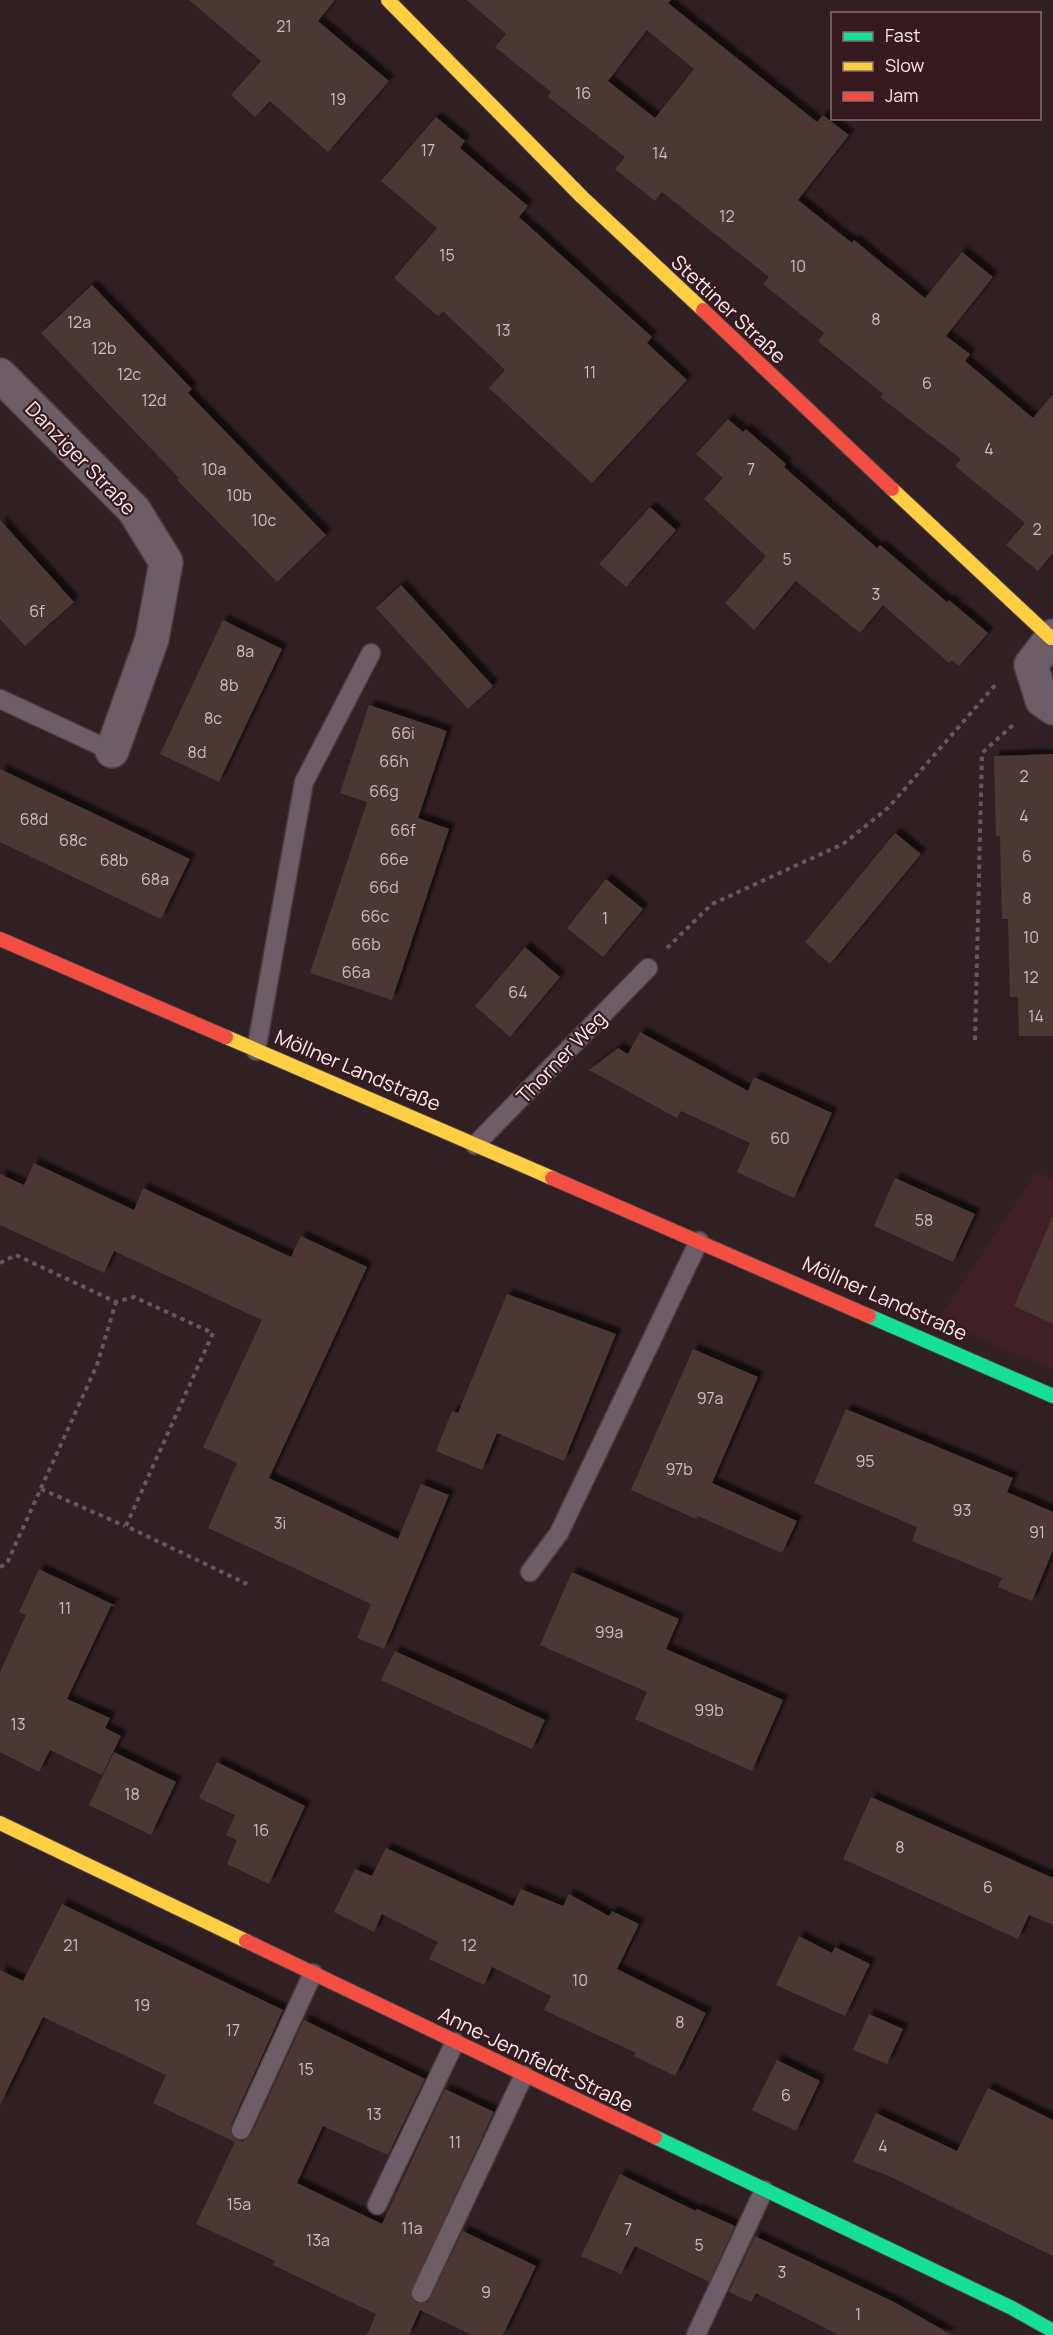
<svg xmlns="http://www.w3.org/2000/svg" width="1053" height="2335" font-family="Manrope,sans-serif">
	<style>
		.built { fill: #401f26 }
		.building { fill: #4c3835; fill-rule: evenodd; filter: url(#shadow) }
		.lines { fill: none; stroke-linecap: round; stroke-linejoin: round }
		.lane-casing { stroke: #4b3e40; stroke-width: 21 }
		.street-casing { stroke: #4b3e40; stroke-width: 36 }
		.fast-casing { stroke: #4b3e40; stroke-width: 16 }
		.slow-casing { stroke: #4b3e40; stroke-width: 16 }
		.jam-casing { stroke: #4b3e40; stroke-width: 16 }
		.path { stroke: #66575e; stroke-width: 4; stroke-dasharray: 4.5 4.5; stroke-linecap: butt }
		.lane { stroke: #6c5d66; stroke-width: 18 }
		.street { stroke: #6c5d66; stroke-width: 33 }
		.fast { stroke: #16e098; stroke-width: 14 }
		.slow { stroke: #ffcf43; stroke-width: 14 }
		.jam { stroke: #f24e42; stroke-width: 14 }
		.labels { text-anchor: middle; dominant-baseline: central; stroke-width: 4.5; stroke-linejoin: round; paint-order: stroke }
		.number-label { font-size: 16px; fill: #d1bcbd }
		.street-label { font-size: 20px; fill: #fde8ea; stroke: #361a1f }
	</style>
	<defs>
		<filter id="shadow"><feDropShadow dx="5.5" dy="-5.5" stdDeviation="1.5" flood-color="#0009"/></filter>
	</defs>
	<rect width="100%" height="100%" fill="#302023"/>
	<!-- built -->
	<polygon class="built" points="1036,1173 1053,1180 1053,1370 938,1320"/>
	<!-- building -->
	<g class="building">
		<polygon points="189,0 335,0 318,21 389,81 328,152 270,101 255,117 231,95 261,61"/>
		<path d="M467,0h204l-3,3 149,119 6,-7 26,20 -51,65 54,43 2,-3 71,58 37,-46 31,25 -47,59 24,18 -5,7 68,57 20,-24v159l-15,18 -32,-26 19,-22 -70,-57 6,-7 -81,-62 3,-3 -65,-53 6,-8 -61,-49 6,-7 -107,-85 -7,9 -40,-32 10,-12 -77,-60 3,-5 -56,-45 11,-13zM647,30l47,39 -39,49 -47,-37z"/>
		<polygon points="436,117 465,141 460,148 528,206 519,217 652,337 647,343 687,380 592,483 489,388 505,370 443,311 438,316 394,278 437,228 381,181"/>
		<polygon points="92,285 192,389 188,393 326,535 277,582 177,480 179,478 41,333"/>
		<polygon points="728,419 743,432 746,429 786,464 784,467 877,548 880,545 947,602 949,600 988,633 959,666 952,660 949,663 883,605 860,633 796,581 754,630 725,603 766,556 704,499 723,478 696,454"/>
		<polygon points="650,507 676,530 626,587 599,564"/>
		<polygon points="0,520 74,602 25,646 0,619"/>
		<polygon points="401,585 493,686 468,709 376,608"/>
		<polygon points="223,620 282,649 219,782 160,754"/>
		<polygon points="369,705 447,731 418,818 449,829 392,1000 310,973 367,802 340,793"/>
		<polygon points="1053,754 1053,1036 1019,1036 1018,997 1010,997 1008,919 1002,919 1000,836 996,836 994,756"/>
		<polygon points="0,769 190,859 161,919 0,842"/>
		<polygon points="895,833 921,854 830,964 805,942"/>
		<polygon points="606,879 643,909 603,957 567,928"/>
		<polygon points="525,947 560,977 510,1037 475,1006"/>
		<polygon points="640,1032 748,1091 754,1077 832,1113 794,1198 737,1172 750,1143 681,1111 677,1118 589,1070 618,1048 628,1054"/>
		<polygon points="34,1163 134,1210 143,1188 291,1257 301,1236 367,1267 269,1478 398,1539 421,1484 449,1495 384,1649 357,1638 371,1604 208,1528 237,1463 203,1447 262,1320 114,1251 104,1273 0,1225 0,1174 24,1185"/>
		<polygon points="895,1178 975,1214 953,1262 874,1226"/>
		<polygon points="1053,1216 1053,1324 1014,1306"/>
		<polygon points="507,1294 616,1334 564,1461 497,1433 482,1470 436,1451 452,1411 458,1413"/>
		<polygon points="693,1349 758,1377 712,1483 797,1521 782,1553 698,1516 696,1519 631,1490"/>
		<polygon points="846,1409 1013,1478 1007,1492 1053,1512 1053,1550 1032,1601 998,1587 1002,1578 912,1541 917,1527 814,1483"/>
		<polygon points="39,1569 116,1606 111,1606 67,1699 110,1718 105,1728 121,1736 102,1775 50,1750 39,1772 0,1752 0,1672 26,1615 19,1612"/>
		<polygon points="572,1572 679,1619 666,1649 783,1700 752,1771 635,1719 647,1692 540,1645"/>
		<polygon points="395,1651 545,1720 532,1749 381,1680"/>
		<polygon points="114,1752 176,1782 151,1835 89,1805"/>
		<polygon points="217,1762 305,1806 269,1884 227,1864 237,1840 226,1835 235,1815 199,1798"/>
		<polygon points="871,1797 1053,1878 1053,1925 1029,1915 1018,1939 843,1859"/>
		<polygon points="386,1848 513,1906 521,1889 563,1906 569,1894 609,1916 612,1911 639,1924 617,1969 706,2013 675,2076 634,2056 636,2053 544,2010 551,1996 492,1967 484,1985 429,1959 438,1942 382,1914 374,1932 334,1912 355,1869 372,1876"/>
		<polygon points="62,1904 283,2010 231,2125 230,2132 236,2140 243,2141 251,2135 304,2020 425,2079 388,2155 323,2126 297,2183 382,2224 445,2089 494,2112 410,2293 416,2303 428,2302 463,2231 536,2266 503,2335 472,2335 420,2310 409,2335 367,2335 376,2314 273,2265 275,2261 196,2224 235,2142 153,2103 166,2075 43,2017 0,2105 0,1970 23,1981"/>
		<polygon points="799,1936 832,1953 835,1947 870,1964 845,2016 776,1985"/>
		<polygon points="869,2014 903,2029 887,2064 853,2050"/>
		<polygon points="777,2060 820,2081 796,2131 752,2110"/>
		<polygon points="988,2088 1053,2120 1053,2256 891,2177 853,2162 876,2113 957,2151"/>
		<polygon points="620,2174 696,2211 697,2209 735,2226 709,2282 635,2246 621,2274 581,2256"/>
		<polygon points="755,2236 894,2302 952,2335 839,2335 756,2293 751,2302 729,2292"/>
	</g>
	<g class="lines">
		<!-- lane casing -->
		<g class="lane-casing">
			<g id="lane">
				<polyline points="0,699 112,751"/>
				<polyline points="256,1051 304,782 371,653"/>
				<polyline points="475,1145 648,968"/>
				<polyline points="530,1572 559,1533 699,1241"/>
				<polyline points="241,2130 313,1973"/>
				<polyline points="377,2205 455,2042"/>
				<polyline points="421,2293 524,2075"/>
				<polyline points="696,2335 764,2190"/>
			</g>
		</g>
		<!-- street casing -->
		<g class="street-casing">
			<g id="street">
				<polyline points="0,375 134,510 166,562 152,639 112,751"/>
				<polyline points="1053,636 1031,665 1042,700 1053,708"/>
			</g>
		</g>
		<!-- fast casing -->
		<g class="fast-casing">
			<g id="fast">
				<polyline points="869,1316 1053,1396"/>
				<polyline points="655,2137 1012,2308 1053,2331"/>
			</g>
		</g>
		<!-- slow casing -->
		<g class="slow-casing">
			<g id="slow">
				<polyline points="388,0 582,197 703,310"/>
				<polyline points="892,489 1051,638"/>
				<polyline points="226,1037 552,1178"/>
				<polyline points="0,1823 246,1941"/>
			</g>
		</g>
		<!-- jam casing -->
		<g class="jam-casing">
			<g id="jam">
				<polyline points="703,310 892,489"/>
				<polyline points="0,939 226,1037"/>
				<polyline points="552,1178 869,1316"/>
				<polyline points="246,1941 655,2137"/>
			</g>
		</g>
		<!-- path -->
		<g class="path">
			<polyline points="667,948 712,904 843,844 888,808 997,683"/>
			<polyline points="975,1040 982,753 1014,724"/>
			<polyline points="0,1263 16,1255 116,1302 134,1297 213,1333 126,1526 247,1584"/>
			<polyline points="41,1489 125,1526"/>
			<polyline points="0,1567 7,1563 97,1365 116,1302"/>
		</g>
		<!-- lane -->
		<use href="#lane" class="lane"/>
		<!-- street -->
		<use href="#street" class="street"/>
		<!-- fast -->
		<use href="#fast" class="fast"/>
		<!-- slow -->
		<use href="#slow" class="slow"/>
		<!-- jam -->
		<use href="#jam" class="jam"/>
	</g>
	<g class="labels">
		<!-- number labels -->
		<g class="number-label">
			<text x="284" y="26">21</text>
			<text x="583" y="93">16</text>
			<text x="338" y="99">19</text>
			<text x="428" y="150">17</text>
			<text x="660" y="153">14</text>
			<text x="727" y="216">12</text>
			<text x="447" y="255">15</text>
			<text x="798" y="266">10</text>
			<text x="876" y="319">8</text>
			<text x="79" y="322">12a</text>
			<text x="503" y="330">13</text>
			<text x="104" y="348">12b</text>
			<text x="590" y="372">11</text>
			<text x="129" y="374">12c</text>
			<text x="927" y="383">6</text>
			<text x="154" y="400">12d</text>
			<text x="989" y="449">4</text>
			<text x="214" y="469">10a</text>
			<text x="751" y="469">7</text>
			<text x="239" y="495">10b</text>
			<text x="264" y="520">10c</text>
			<text x="1037" y="529">2</text>
			<text x="787" y="559">5</text>
			<text x="876" y="594">3</text>
			<text x="37" y="611">6f</text>
			<text x="245" y="651">8a</text>
			<text x="229" y="685">8b</text>
			<text x="213" y="718">8c</text>
			<text x="403" y="733">66i</text>
			<text x="197" y="752">8d</text>
			<text x="394" y="761">66h</text>
			<text x="1024" y="776">2</text>
			<text x="384" y="791">66g</text>
			<text x="1024" y="816">4</text>
			<text x="34" y="819">68d</text>
			<text x="403" y="830">66f</text>
			<text x="73" y="840">68c</text>
			<text x="1027" y="856">6</text>
			<text x="394" y="859">66e</text>
			<text x="114" y="860">68b</text>
			<text x="155" y="879">68a</text>
			<text x="384" y="887">66d</text>
			<text x="1027" y="898">8</text>
			<text x="375" y="916">66c</text>
			<text x="605" y="918">1</text>
			<text x="1031" y="937">10</text>
			<text x="366" y="944">66b</text>
			<text x="356" y="972">66a</text>
			<text x="1031" y="977">12</text>
			<text x="518" y="992">64</text>
			<text x="1036" y="1016">14</text>
			<text x="780" y="1138">60</text>
			<text x="924" y="1220">58</text>
			<text x="710" y="1398">97a</text>
			<text x="865" y="1461">95</text>
			<text x="679" y="1469">97b</text>
			<text x="962" y="1510">93</text>
			<text x="280" y="1523">3i</text>
			<text x="1037" y="1532">91</text>
			<text x="65" y="1608">11</text>
			<text x="609" y="1632">99a</text>
			<text x="709" y="1710">99b</text>
			<text x="18" y="1724">13</text>
			<text x="132" y="1794">18</text>
			<text x="261" y="1830">16</text>
			<text x="900" y="1847">8</text>
			<text x="988" y="1887">6</text>
			<text x="71" y="1945">21</text>
			<text x="469" y="1945">12</text>
			<text x="580" y="1980">10</text>
			<text x="142" y="2005">19</text>
			<text x="680" y="2022">8</text>
			<text x="233" y="2030">17</text>
			<text x="306" y="2069">15</text>
			<text x="786" y="2095">6</text>
			<text x="374" y="2114">13</text>
			<text x="455" y="2142">11</text>
			<text x="883" y="2146">4</text>
			<text x="239" y="2204">15a</text>
			<text x="412" y="2228">11a</text>
			<text x="628" y="2229">7</text>
			<text x="318" y="2240">13a</text>
			<text x="699" y="2245">5</text>
			<text x="782" y="2272">3</text>
			<text x="486" y="2292">9</text>
			<text x="858" y="2314">1</text>
		</g>
		<!-- street labels -->
		<g class="street-label">
			<text transform="translate(729 309) rotate(43)">Stettiner Straße</text>
			<text transform="translate(81 458) rotate(46)">Danziger Straße</text>
			<text transform="translate(561 1057) rotate(-46)">Thorner Weg</text>
			<text transform="translate(358 1070) rotate(23)">Möllner Landstraße</text>
			<text transform="translate(885 1298) rotate(24)">Möllner Landstraße</text>
			<text transform="translate(536 2059) rotate(26)">Anne-Jennfeldt-Straße</text>
		</g>
	</g>
	<!-- legend -->
	<rect x="831" y="12" width="210" height="108" fill="#361a1f" stroke="#866c70" stroke-width="1.5"/>
	<rect x="843" y="32" width="30" height="9" fill="#16e098" stroke="#866c70" stroke-width="1.5"/>
	<text x="885" y="42" font-size="18" fill="#fde8ea">Fast</text>
	<rect x="843" y="62" width="30" height="9" fill="#ffcf43" stroke="#866c70" stroke-width="1.5"/>
	<text x="885" y="72" font-size="18" fill="#fde8ea">Slow</text>
	<rect x="843" y="92" width="30" height="9" fill="#f24e42" stroke="#866c70" stroke-width="1.5"/>
	<text x="885" y="102" font-size="18" fill="#fde8ea">Jam</text>
</svg>
